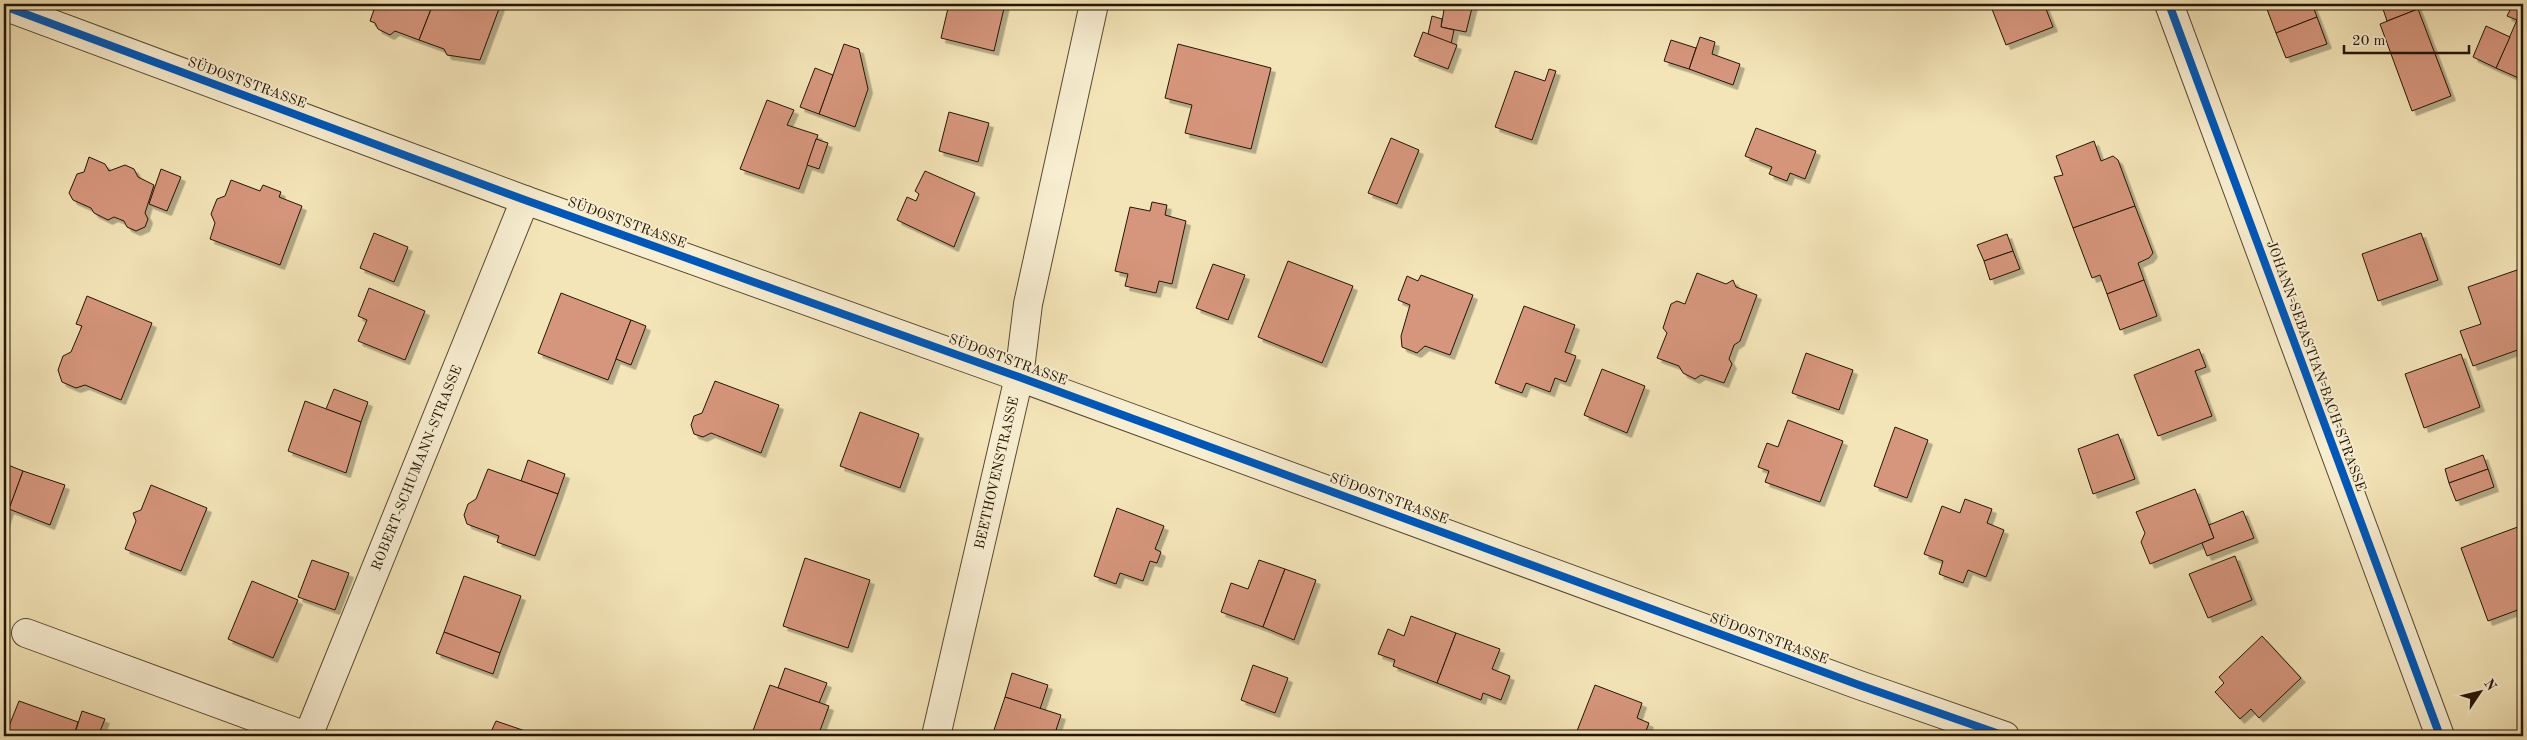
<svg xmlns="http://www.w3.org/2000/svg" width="2527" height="740" font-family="'Old Standard TT',serif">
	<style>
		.building { fill: #d6967d; stroke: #231502; filter: url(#shadow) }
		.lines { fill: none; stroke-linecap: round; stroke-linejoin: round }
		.minor-casing { stroke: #574930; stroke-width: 30 }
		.minor { stroke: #f8eed1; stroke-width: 28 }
		.cycleway-casing { stroke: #f8eed1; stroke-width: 11 }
		.cycleway { stroke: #0057b8; stroke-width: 8 }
		.labels { text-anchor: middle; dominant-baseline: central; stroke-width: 4; stroke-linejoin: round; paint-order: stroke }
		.street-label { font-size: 14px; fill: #231502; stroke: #f8eed1 }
	</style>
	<defs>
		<filter id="shadow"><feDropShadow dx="4.5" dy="4.5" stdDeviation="0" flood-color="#0004"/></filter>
	</defs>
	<rect width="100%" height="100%" fill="#f4e5b8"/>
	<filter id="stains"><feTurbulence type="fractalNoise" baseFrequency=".004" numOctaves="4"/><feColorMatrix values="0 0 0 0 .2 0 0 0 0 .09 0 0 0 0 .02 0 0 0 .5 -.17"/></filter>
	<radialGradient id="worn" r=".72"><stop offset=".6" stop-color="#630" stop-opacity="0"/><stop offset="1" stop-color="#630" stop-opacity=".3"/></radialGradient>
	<!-- building -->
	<g class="building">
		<polygon points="376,4 433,4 419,40 395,31 390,35 378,29 375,23 370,21"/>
		<polygon points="433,4 494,4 500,6 480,60 447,55 444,49 419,40"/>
		<polygon points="949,4 1005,4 994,51 941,38"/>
		<polygon points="1445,4 1473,4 1466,32 1441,27"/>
		<polygon points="1990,4 2044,4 2053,27 2006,45"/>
		<polygon points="2265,4 2312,4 2317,17 2276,33"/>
		<polygon points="2387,4 2416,4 2418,9 2387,21 2382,6"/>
		<polygon points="2513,4 2523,6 2523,80 2496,68 2517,20 2507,16"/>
		<polygon points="2418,9 2451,96 2412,111 2380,24"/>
		<polygon points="1432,16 1442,19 1441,27 1454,30 1451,44 1428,34"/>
		<polygon points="2317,17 2327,44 2286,58 2276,33"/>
		<polygon points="2486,26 2510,37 2496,68 2473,57"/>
		<polygon points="1423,32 1457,45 1448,69 1414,56"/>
		<polygon points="1700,37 1715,42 1712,54 1740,64 1733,85 1689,69"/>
		<polygon points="1671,40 1696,48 1689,69 1664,61"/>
		<polygon points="844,44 859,49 868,89 855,127 819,114"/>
		<polygon points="1178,44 1271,68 1251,149 1185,133 1192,105 1165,98"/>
		<polygon points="815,68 833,75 819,114 800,107"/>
		<polygon points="1549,69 1556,71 1532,140 1495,127 1515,71 1545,81"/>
		<polygon points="767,100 794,110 787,125 818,135 799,189 740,169"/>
		<polygon points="949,112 989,123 978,162 939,151"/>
		<polygon points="1756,128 1816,151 1805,179 1790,173 1787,181 1769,174 1772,167 1745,156"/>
		<polygon points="1391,138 1419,150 1397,204 1368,193"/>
		<polygon points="816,139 828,143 819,169 807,165"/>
		<polygon points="2094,141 2101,161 2113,156 2118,160 2135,206 2073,228 2054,177 2063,175 2056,156"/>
		<polygon points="89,157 105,164 109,171 125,165 134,169 138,177 154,185 145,213 148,219 145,227 136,231 127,227 124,221 114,217 108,220 94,213 91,208 73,200 69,193 77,174 84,172"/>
		<polygon points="161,169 181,177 167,211 149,204"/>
		<polygon points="925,171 975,193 954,247 897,220 907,197 916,201 919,194 915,191"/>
		<polygon points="231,180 260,191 263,185 281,192 279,197 302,206 280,265 210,239 215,223 211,214 217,199 225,196"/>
		<polygon points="1152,202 1167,205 1165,215 1186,221 1172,284 1159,281 1156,293 1125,286 1128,274 1115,271 1130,207 1150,211"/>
		<polygon points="2135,206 2153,253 2149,258 2138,263 2144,280 2107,294 2100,275 2092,278 2073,228"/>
		<polygon points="374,233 408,247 394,282 360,268"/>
		<polygon points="2421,233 2438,280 2378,301 2362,254"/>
		<polygon points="2007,234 2013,251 1984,261 1977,245"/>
		<polygon points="2013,251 2020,269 1990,280 1984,261"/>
		<polygon points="1288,261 1353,286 1322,363 1258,337"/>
		<polygon points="1213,264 1245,275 1228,320 1196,308"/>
		<polygon points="2517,270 2523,289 2523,348 2473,366 2460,331 2481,324 2468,287"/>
		<polygon points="1697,273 1726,284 1733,280 1736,287 1757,295 1740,341 1734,345 1729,359 1732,364 1724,383 1701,375 1695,379 1683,373 1679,366 1657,358 1667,333 1663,328 1671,304 1677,301 1685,304"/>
		<polygon points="1421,275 1473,295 1450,355 1425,346 1417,353 1402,347 1401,336 1410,305 1398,300 1407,276 1418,281"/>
		<polygon points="2144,280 2157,316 2120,330 2107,294"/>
		<polygon points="369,288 425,311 405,360 358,341 367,320 358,316"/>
		<polygon points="561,293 631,320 608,380 538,353"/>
		<polygon points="87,296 152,323 121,400 85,385 76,388 62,382 58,370 63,356 71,352 82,326 76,324"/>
		<polygon points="1524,306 1575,325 1565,352 1576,356 1566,382 1555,378 1550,392 1526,383 1522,393 1495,383"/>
		<polygon points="631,320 646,326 631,365 616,359"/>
		<polygon points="2199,349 2206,367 2195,371 2212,416 2158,436 2134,375"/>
		<polygon points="1806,353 1853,370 1839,410 1792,393"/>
		<polygon points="2461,354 2480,407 2424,428 2405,374"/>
		<polygon points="1602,369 1645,386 1627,433 1584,415"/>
		<polygon points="715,381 779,405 761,453 711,433 703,437 694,434 691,425 694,416 702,413"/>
		<polygon points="334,389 368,402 361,422 326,409"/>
		<polygon points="305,401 361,422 346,473 288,451"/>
		<polygon points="860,412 919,434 900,488 840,466"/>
		<polygon points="1788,420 1843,441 1820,502 1765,482 1769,471 1758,467 1767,443 1778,447"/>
		<polygon points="1895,427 1928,440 1907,498 1874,486"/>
		<polygon points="2118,434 2135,479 2093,494 2078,449"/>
		<polygon points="2483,455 2488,469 2449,483 2445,469"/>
		<polygon points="528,460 565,474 558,494 521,481"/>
		<polygon points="8,465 23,471 4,524 4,476"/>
		<polygon points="488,469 558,494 535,556 497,542 499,536 467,524 464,515 468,504 476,499"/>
		<polygon points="2488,469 2494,487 2456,501 2449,483"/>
		<polygon points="23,471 65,485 50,525 9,509"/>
		<polygon points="151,485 207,508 181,571 125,549 136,521 133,513 141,510"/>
		<polygon points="2195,489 2214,538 2150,564 2141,542 2145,533 2136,512"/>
		<polygon points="1965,499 1992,509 1987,523 2004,530 1986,577 1968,570 1963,583 1939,574 1943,561 1924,554 1942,506 1960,513"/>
		<polygon points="1117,508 1164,526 1155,549 1161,552 1157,563 1150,561 1143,581 1120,573 1116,584 1094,576"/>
		<polygon points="2243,511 2254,538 2207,556 2202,543 2214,538 2209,525"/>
		<polygon points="2523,525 2523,608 2488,621 2461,548"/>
		<polygon points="2235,556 2252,600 2208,618 2189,574"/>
		<polygon points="805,558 870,580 848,648 783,626"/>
		<polygon points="312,560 349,573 335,610 298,597"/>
		<polygon points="1259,560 1285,569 1263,627 1221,612 1231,583 1248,589"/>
		<polygon points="1285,569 1316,580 1294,640 1263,627"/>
		<polygon points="464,576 521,596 500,653 444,632"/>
		<polygon points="252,581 298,600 273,658 228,639"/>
		<polygon points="1411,616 1456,633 1437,683 1393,666 1395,660 1378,654 1388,629 1404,636"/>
		<polygon points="444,632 500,653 493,674 436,653"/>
		<polygon points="1456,633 1500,649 1492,669 1510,676 1501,700 1483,693 1481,700 1437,683"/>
		<polygon points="2262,636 2301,678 2259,718 2251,709 2240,719 2215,692 2224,683 2219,677"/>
		<polygon points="1253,665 1288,678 1275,713 1241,700"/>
		<polygon points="785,668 827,683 819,703 778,688"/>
		<polygon points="1012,673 1048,685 1040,709 1005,697"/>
		<polygon points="770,685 829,706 818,736 751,736"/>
		<polygon points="1595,685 1642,703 1637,718 1649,723 1644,736 1575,736"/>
		<polygon points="1005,697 1061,715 1054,736 992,736"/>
		<polygon points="19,701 78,722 74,736 5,736"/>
		<polygon points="82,711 105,719 98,736 74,736"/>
		<polygon points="496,721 540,736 489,736"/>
	</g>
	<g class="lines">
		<!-- minor casing -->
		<g class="minor-casing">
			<g id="minor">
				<polyline points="2169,4 2440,736"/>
				<polyline points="4,6 525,200 1019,377 1859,685 2005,736"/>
				<polyline points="26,633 306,736"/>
				<polyline points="308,736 525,200"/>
				<polyline points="936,736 1019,377 1028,304 1094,4"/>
			</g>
		</g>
		<!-- minor -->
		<use href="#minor" class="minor"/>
		<!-- cycleway casing -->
		<g class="cycleway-casing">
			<g id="cycleway">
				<polyline points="2169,4 2440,736"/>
				<polyline points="4,6 525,200 1019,377 1859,685 2005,736"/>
			</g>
		</g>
		<!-- cycleway -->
		<use href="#cycleway" class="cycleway"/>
	</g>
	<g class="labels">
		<!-- street labels -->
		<g class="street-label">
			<text transform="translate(247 83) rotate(20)">SÜDOSTSTRASSE</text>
			<text transform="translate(627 223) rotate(20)">SÜDOSTSTRASSE</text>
			<text transform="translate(1008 360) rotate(20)">SÜDOSTSTRASSE</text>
			<text transform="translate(2316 366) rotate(70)">JOHANN-SEBASTIAN-BACH-STRASSE</text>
			<text transform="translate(417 468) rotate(-68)">ROBERT-SCHUMANN-STRASSE</text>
			<text transform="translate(997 473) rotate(-77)">BEETHOVENSTRASSE</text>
			<text transform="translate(1389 499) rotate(20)">SÜDOSTSTRASSE</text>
			<text transform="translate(1769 639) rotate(20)">SÜDOSTSTRASSE</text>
		</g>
	</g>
	<!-- margin -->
	<rect width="2527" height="740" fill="none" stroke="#f4e5b8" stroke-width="20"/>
	<rect x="5" y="5" width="2517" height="730" fill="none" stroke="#231502" stroke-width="2.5"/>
	<rect x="10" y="10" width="2507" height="720" fill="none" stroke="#231502"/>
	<!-- north arrow -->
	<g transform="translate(2480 692) rotate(55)" stroke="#f8eed1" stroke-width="4" paint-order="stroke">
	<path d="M0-4L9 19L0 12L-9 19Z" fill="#231502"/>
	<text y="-8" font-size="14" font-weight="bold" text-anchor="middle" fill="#231502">N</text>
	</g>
	<!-- scale -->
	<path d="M2344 45v8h125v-8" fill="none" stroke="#231502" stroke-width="2.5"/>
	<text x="2352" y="45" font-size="15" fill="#231502" stroke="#f8eed1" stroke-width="4" paint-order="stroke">20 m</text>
	<rect width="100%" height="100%" filter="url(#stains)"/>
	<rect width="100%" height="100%" fill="url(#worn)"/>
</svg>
